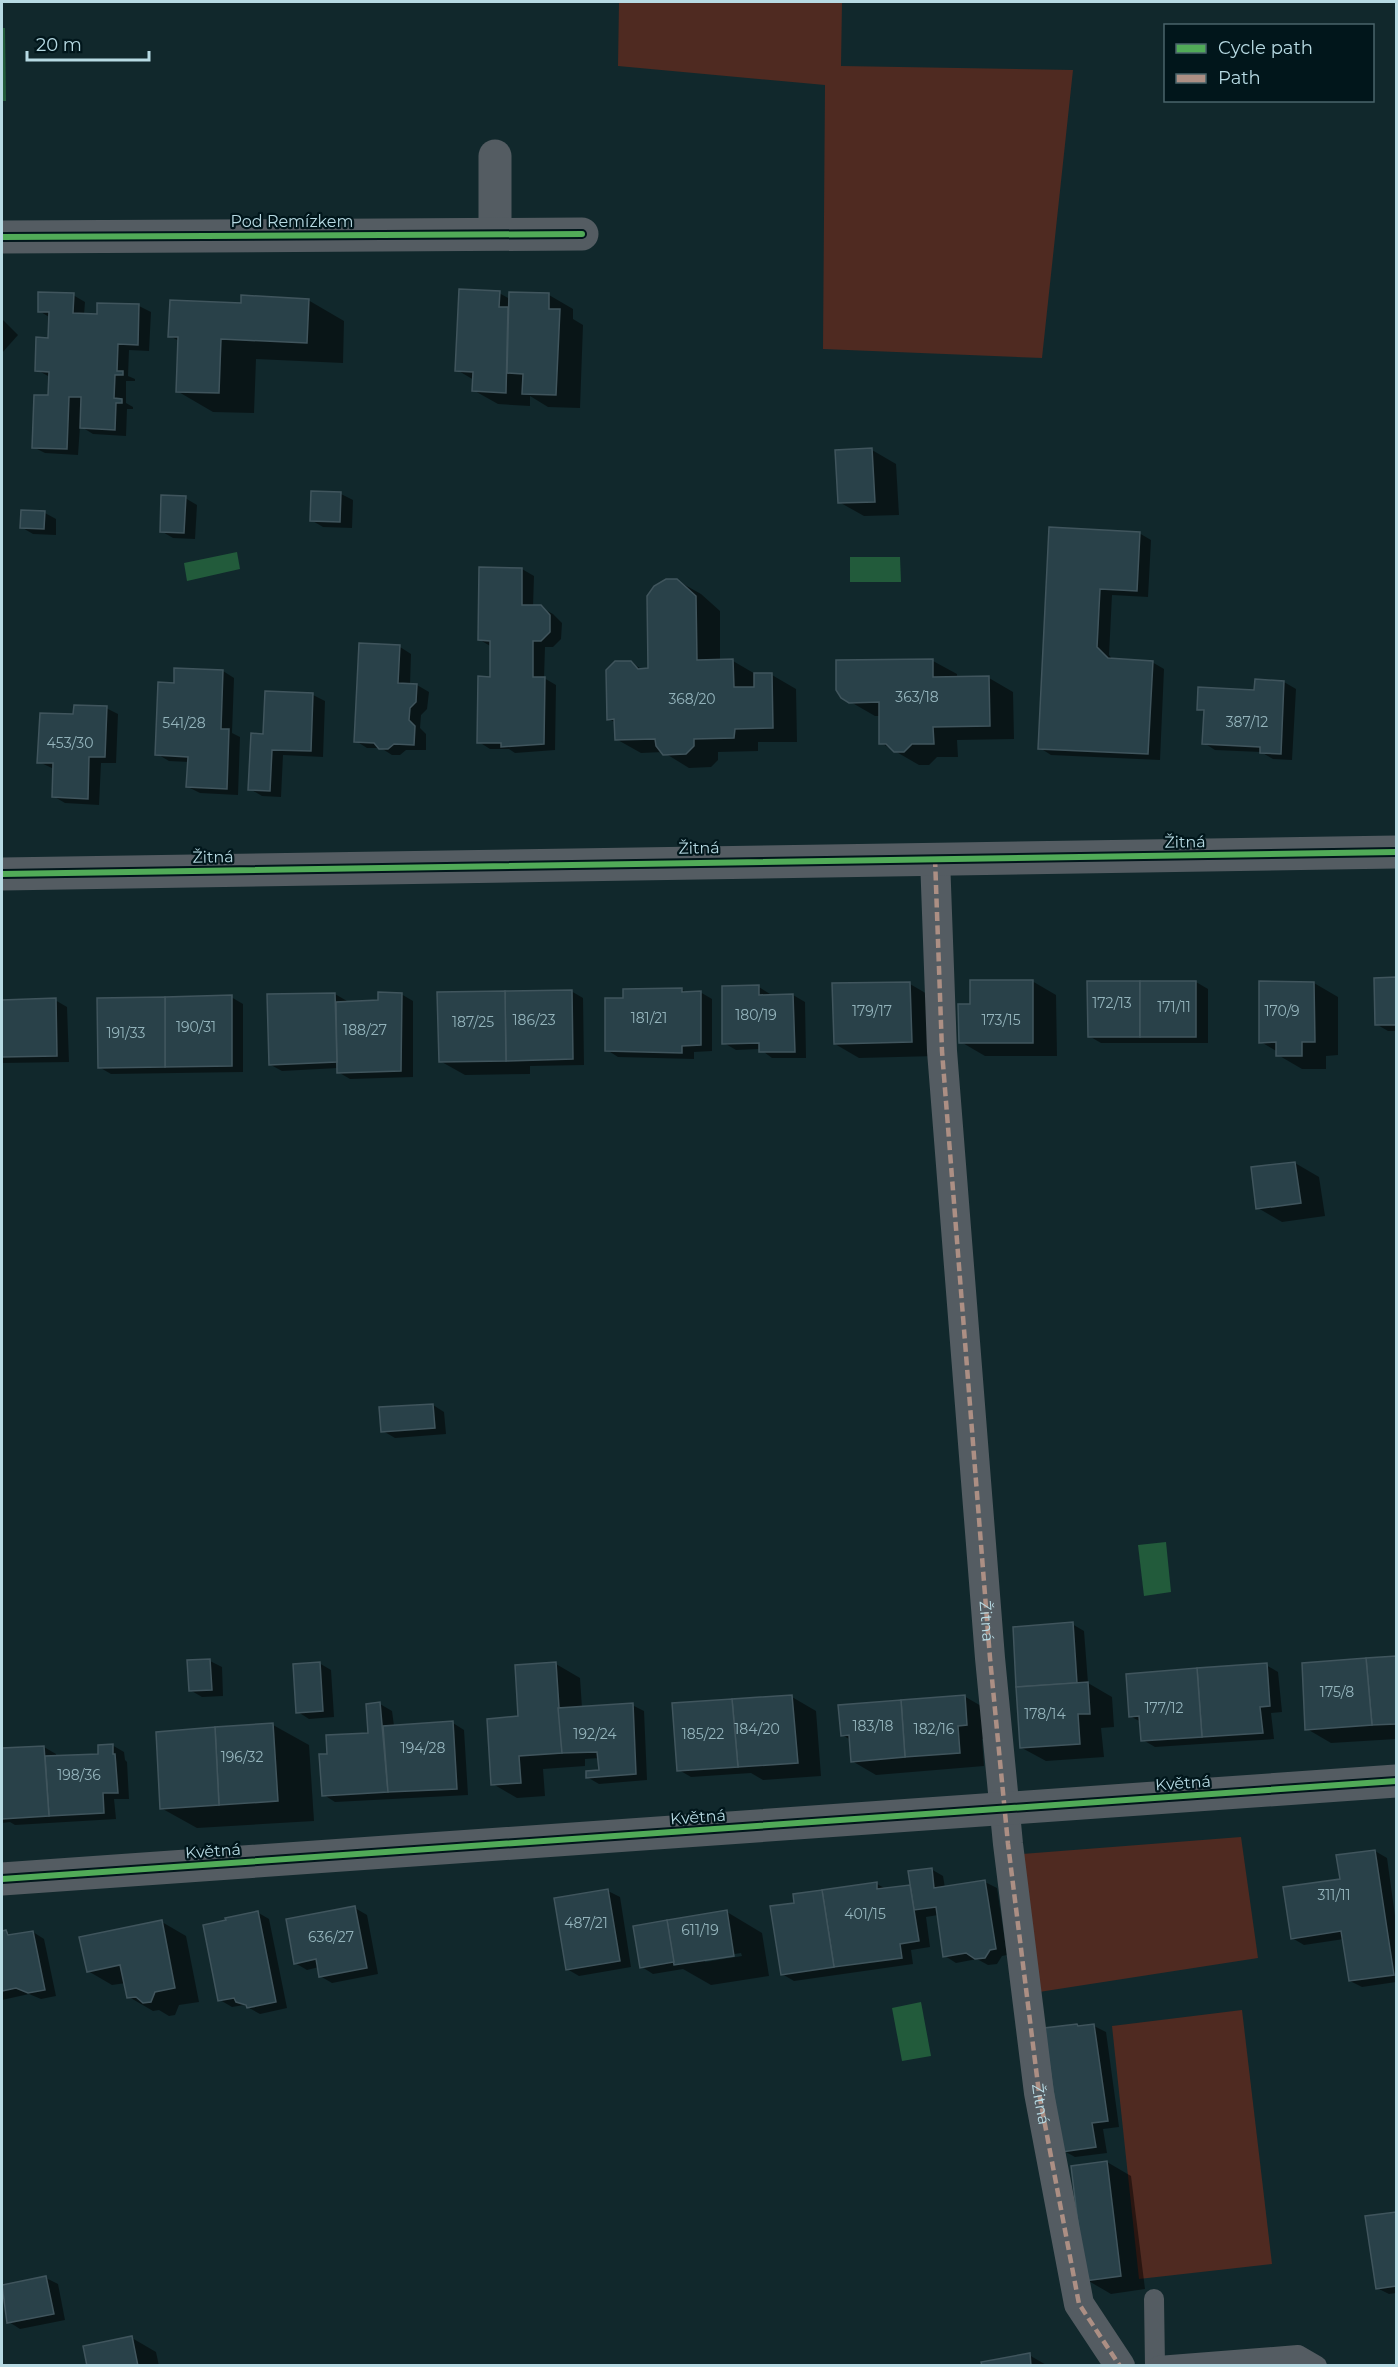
<svg xmlns="http://www.w3.org/2000/svg" width="1398" height="2367" font-family="Montserrat,sans-serif">
	<style>
		.green { fill: #4f2a21 }
		.water { fill: #225b3b }
		.shadow { fill: #0007; fill-rule: evenodd }
		.building { fill: #294149; stroke: #40555d; stroke-width: 1.5 }
		.lines { fill: none; stroke-linecap: round; stroke-linejoin: round }
		.service { stroke: #545c62; stroke-width: 20 }
		.pedestrian { stroke: #545c62; stroke-width: 30 }
		.minor { stroke: #545c62; stroke-width: 33 }
		.quiet { stroke: #ac8f84; stroke-width: 4.5; stroke-dasharray: 9 4.5; stroke-linecap: butt }
		.cycleway-casing { stroke: #01161b; stroke-width: 10 }
		.cycleway { stroke: #51ab58; stroke-width: 6 }
		.labels { text-anchor: middle; dominant-baseline: central; stroke-width: 4.5; stroke-linejoin: round; paint-order: stroke }
		.number-label { font-size: 14px; fill: #94b4bc }
		.street-label { font-size: 16px; fill: #b7dae3; stroke: #01161b }
	</style>
	<rect width="100%" height="100%" fill="#11282c"/>
	<!-- green -->
	<g class="green">
		<polygon points="619,2 842,2 841,66 1073,70 1042,358 823,349 825,85 618,66"/>
		<polygon points="1241,1837 1258,1958 1039,1992 1022,1854"/>
		<polygon points="1242,2010 1272,2264 1139,2279 1112,2026"/>
	</g>
	<!-- water -->
	<g class="water">
		<polygon points="2,28 5,28 6,101 2,101"/>
		<polygon points="237,552 240,569 187,581 184,563"/>
		<polygon points="850,557 900,557 901,582 850,582"/>
		<polygon points="1166,1542 1171,1592 1144,1596 1138,1545"/>
		<polygon points="921,2002 931,2056 902,2061 892,2008"/>
	</g>
	<!-- shadow -->
	<g class="shadow">
		<polygon points="499,293 510,299 549,295 573,309 573,319 583,325 580,408 548,407 530,396 530,406 498,404 473,390 474,380 457,370"/>
		<polygon points="73,295 85,302 84,315 98,315 139,306 151,312 149,351 129,350 128,376 135,379 135,381 126,381 126,403 133,407 133,409 127,409 126,436 93,434 80,426 78,455 45,453 33,447 50,397 50,377 37,370 50,339 51,318 39,311"/>
		<polygon points="308,300 344,321 343,363 256,359 254,413 213,412 177,391 179,341 170,336 242,304"/>
		<polygon points="2,319 18,335 2,353"/>
		<polygon points="872,450 896,464 899,515 864,516 839,502"/>
		<polygon points="313,493 341,494 353,500 352,528 323,527 311,520"/>
		<polygon points="185,498 197,505 195,539 173,538 161,531"/>
		<polygon points="45,513 56,519 56,535 33,534 21,527"/>
		<polygon points="1051,529 1139,533 1151,540 1148,597 1112,595 1109,655 1113,660 1152,662 1164,669 1160,760 1051,755 1040,748"/>
		<polygon points="522,569 534,576 533,607 540,607 553,614 562,623 561,639 553,647 545,647 544,678 556,685 555,750 515,753 509,749 490,749 479,742 491,679 492,647 480,640"/>
		<polygon points="676,580 701,594 720,611 720,661 733,661 757,675 772,675 796,689 797,742 758,742 758,751 718,752 718,760 711,767 689,768 663,752 641,753 616,739 616,723 609,719 630,662 643,670 650,670"/>
		<polygon points="400,647 411,654 410,685 417,685 429,692 427,709 421,715 420,728 426,734 426,750 406,750 400,755 392,755 381,748 367,748 356,741"/>
		<polygon points="933,661 957,674 957,678 989,678 1013,692 1014,739 957,740 958,757 937,757 929,765 919,765 881,743 881,716 875,716 842,697"/>
		<polygon points="223,671 234,678 232,733 240,737 238,795 200,793 188,787 189,762 169,761 157,754 175,684"/>
		<polygon points="1284,682 1296,689 1292,760 1273,759 1261,752 1215,750 1204,743 1205,712 1199,709"/>
		<polygon points="313,695 325,701 323,757 283,755 281,797 262,796 250,789 264,736"/>
		<polygon points="106,708 118,714 116,763 101,763 99,805 65,803 53,796 54,769 39,762 74,716"/>
		<polygon points="1375,979 1396,979 1396,1031 1388,1031 1376,1024"/>
		<polygon points="1032,981 1056,995 1057,1056 985,1056 961,1042 972,1005"/>
		<polygon points="1196,982 1208,989 1208,1043 1101,1043 1089,1036"/>
		<polygon points="1314,983 1338,997 1338,1055 1326,1056 1326,1069 1302,1069 1278,1055 1278,1052 1261,1042"/>
		<polygon points="910,984 934,998 936,1056 859,1058 835,1044"/>
		<polygon points="759,987 770,994 770,996 793,995 805,1002 806,1058 772,1058 760,1049 736,1050 724,1043"/>
		<polygon points="681,989 688,993 700,992 712,999 712,1051 694,1052 694,1059 618,1057 607,1050 625,999"/>
		<polygon points="571,991 583,998 584,1065 530,1066 530,1074 465,1075 440,1061"/>
		<polygon points="335,994 347,1001 347,1003 379,1002 401,994 413,1001 413,1077 350,1079 338,1072 338,1068 282,1071 271,1065 269,996"/>
		<polygon points="231,997 243,1004 243,1072 111,1074 99,1067"/>
		<polygon points="55,1000 67,1007 69,1062 2,1063 2,1001"/>
		<polygon points="1295,1163 1319,1177 1325,1216 1282,1222 1258,1208"/>
		<polygon points="433,1405 444,1412 446,1434 395,1438 383,1431"/>
		<polygon points="1072,1624 1084,1631 1088,1683 1112,1697 1114,1727 1101,1728 1104,1757 1046,1761 1022,1748"/>
		<polygon points="1396,1658 1396,1739 1331,1743 1307,1729 1303,1664"/>
		<polygon points="210,1661 222,1667 223,1696 202,1697 190,1690"/>
		<polygon points="319,1663 331,1670 334,1717 309,1719 298,1712"/>
		<polygon points="556,1664 580,1678 582,1708 632,1705 644,1711 647,1780 599,1784 587,1777 600,1771 599,1758 585,1759 585,1766 543,1769 545,1796 517,1798 493,1784 519,1718"/>
		<polygon points="1266,1665 1278,1672 1282,1712 1271,1713 1274,1739 1155,1747 1143,1740 1141,1722 1130,1716"/>
		<polygon points="964,1696 988,1710 991,1738 982,1739 984,1766 876,1775 852,1761 851,1740 842,1735"/>
		<polygon points="792,1697 816,1711 821,1776 763,1780 751,1773 691,1777 679,1770"/>
		<polygon points="380,1704 392,1711 394,1726 453,1723 464,1730 468,1795 335,1802 324,1795 370,1734"/>
		<polygon points="273,1725 309,1745 314,1821 197,1828 161,1808"/>
		<polygon points="112,1745 124,1752 125,1760 127,1762 129,1799 114,1799 116,1819 15,1825 10,1822 2,1823 2,1750 44,1747 56,1754 56,1757 100,1755"/>
		<polygon points="1375,1851 1387,1858 1396,1923 1396,1982 1362,1987 1350,1981 1344,1939 1304,1945 1292,1938 1341,1880"/>
		<polygon points="931,1869 943,1876 945,1888 985,1882 997,1888 1007,1955 1002,1956 997,1964 988,1965 977,1959 956,1963 945,1956 938,1915 926,1917 930,1947 911,1950 913,1964 794,1981 782,1974 796,1904 877,1884 886,1889 912,1886"/>
		<polygon points="608,1891 620,1897 631,1967 579,1976 567,1969"/>
		<polygon points="355,1908 367,1915 378,1974 332,1983 320,1976 319,1967 307,1970 295,1963"/>
		<polygon points="257,1912 269,1919 287,2008 260,2014 244,2005 232,2007 220,2000"/>
		<path d="M727,1912l35,21 7,43 -58,9 -28,-16 -30,5 -11,-7zM741,1953l1,3 -37,6v-3z"/>
		<polygon points="162,1922 186,1936 199,2002 179,2005 175,2015 169,2016 159,2010 153,2011 129,1997 126,1983 112,1985 88,1971"/>
		<polygon points="6,1932 13,1936 33,1932 44,1939 56,1996 41,1999 29,1994 2,2000 2,1933"/>
		<polygon points="1077,2025 1080,2027 1094,2026 1106,2032 1119,2127 1103,2129 1107,2153 1075,2157 1064,2151"/>
		<polygon points="1107,2162 1131,2176 1145,2289 1111,2294 1087,2280"/>
		<polygon points="1396,2213 1396,2293 1389,2294 1377,2288 1367,2217"/>
		<polygon points="46,2278 58,2284 65,2320 20,2329 9,2322 2,2286"/>
		<polygon points="132,2338 156,2352 159,2366 89,2366"/>
		<polygon points="1029,2355 1048,2366 983,2366"/>
	</g>
	<!-- building -->
	<g class="building">
		<polygon points="459,289 500,291 499,307 508,307 506,393 472,391 473,372 455,371"/>
		<polygon points="38,292 74,293 73,313 97,314 97,303 139,304 138,345 118,344 117,371 123,371 123,375 115,375 114,398 122,399 122,403 116,403 115,430 80,428 81,397 69,397 67,449 32,448 34,395 48,395 49,372 35,371 36,337 48,338 49,312 38,312"/>
		<polygon points="509,292 549,293 549,309 560,309 556,395 522,394 523,374 507,373"/>
		<polygon points="241,295 309,299 307,343 221,339 219,393 176,392 178,337 168,337 170,300 241,303"/>
		<polygon points="872,448 875,502 838,503 835,450"/>
		<polygon points="311,491 341,492 340,522 310,521"/>
		<polygon points="161,495 186,496 184,533 160,532"/>
		<polygon points="21,510 45,511 44,529 20,528"/>
		<polygon points="1049,527 1140,532 1137,591 1100,589 1097,647 1108,658 1153,661 1148,754 1038,749"/>
		<polygon points="479,567 522,568 522,605 541,605 550,615 550,632 541,641 533,641 533,677 545,677 544,744 501,747 501,743 477,743 478,676 490,677 490,641 478,640"/>
		<polygon points="666,579 677,579 696,596 697,660 733,659 734,687 754,687 754,673 772,673 773,728 735,729 734,738 694,739 694,746 686,754 663,755 656,746 655,739 615,740 614,719 607,720 606,670 615,661 631,661 638,669 648,668 647,596 654,586"/>
		<polygon points="359,643 400,645 398,683 417,684 416,702 410,708 409,720 415,726 414,745 394,744 388,749 379,749 374,743 354,742"/>
		<polygon points="933,659 933,677 989,676 990,726 933,727 934,744 912,744 904,752 894,752 886,744 879,744 879,702 849,703 841,698 836,690 836,660"/>
		<polygon points="174,668 223,670 221,729 229,729 227,789 186,787 188,757 155,755 158,682 174,683"/>
		<polygon points="1255,679 1284,681 1281,754 1260,753 1260,747 1202,744 1204,710 1197,710 1198,687 1254,690"/>
		<polygon points="265,691 313,693 311,751 272,750 270,791 248,790 251,733 263,734"/>
		<polygon points="74,705 107,706 105,757 89,757 88,799 52,797 53,763 37,763 40,713 73,714"/>
		<polygon points="1396,977 1396,1025 1375,1025 1374,978"/>
		<polygon points="970,980 1033,980 1033,1043 959,1043 958,1004 970,1004"/>
		<polygon points="1087,981 1140,981 1140,1037 1088,1037"/>
		<rect x="1140" y="981" width="56" height="56"/>
		<polygon points="1259,981 1314,982 1315,1042 1302,1042 1302,1056 1276,1056 1276,1042 1259,1043"/>
		<polygon points="910,982 912,1042 834,1044 832,983"/>
		<polygon points="759,985 759,995 793,994 795,1052 759,1052 759,1043 722,1044 722,986"/>
		<polygon points="682,988 682,992 701,991 701,1045 682,1046 682,1053 605,1051 605,998 623,998 623,989"/>
		<polygon points="572,990 573,1059 506,1061 505,991"/>
		<polygon points="505,991 506,1061 439,1062 437,992"/>
		<polygon points="378,992 402,993 401,1071 337,1073 336,1002 378,1000"/>
		<polygon points="335,993 337,1062 269,1065 267,994"/>
		<polygon points="232,995 232,1066 165,1067 165,997"/>
		<polygon points="165,997 165,1067 98,1068 97,998"/>
		<polygon points="56,998 57,1056 2,1057 2,1000"/>
		<polygon points="1295,1162 1301,1203 1256,1209 1251,1167"/>
		<polygon points="433,1404 435,1428 381,1432 379,1407"/>
		<polygon points="1073,1622 1077,1683 1016,1687 1013,1627"/>
		<polygon points="1396,1656 1396,1724 1372,1725 1366,1658"/>
		<polygon points="1366,1658 1372,1725 1305,1730 1302,1663"/>
		<polygon points="210,1659 212,1690 189,1691 187,1660"/>
		<polygon points="320,1662 323,1711 296,1713 293,1664"/>
		<polygon points="556,1662 562,1753 519,1756 521,1783 491,1785 487,1719 518,1716 515,1665"/>
		<polygon points="1267,1663 1270,1706 1260,1707 1263,1733 1202,1737 1197,1668"/>
		<polygon points="1197,1668 1202,1737 1141,1741 1139,1716 1129,1717 1126,1674"/>
		<polygon points="1088,1682 1090,1714 1078,1714 1080,1744 1020,1748 1016,1687"/>
		<polygon points="792,1695 798,1763 738,1767 732,1699"/>
		<polygon points="965,1695 967,1725 958,1726 960,1753 905,1757 901,1700"/>
		<polygon points="732,1699 738,1767 677,1771 672,1703"/>
		<polygon points="901,1700 905,1757 851,1762 849,1735 841,1736 838,1705"/>
		<polygon points="380,1702 388,1792 322,1796 319,1754 327,1754 326,1735 368,1733 366,1704"/>
		<polygon points="633,1703 636,1774 586,1778 586,1771 599,1770 597,1752 562,1753 558,1708"/>
		<polygon points="453,1721 457,1789 388,1792 383,1726"/>
		<polygon points="273,1723 278,1801 219,1805 215,1727"/>
		<polygon points="215,1727 219,1805 160,1809 156,1732"/>
		<polygon points="113,1744 113,1754 115,1754 118,1793 103,1793 104,1813 49,1816 45,1756 98,1754 98,1745"/>
		<polygon points="44,1746 49,1816 2,1819 2,1748"/>
		<polygon points="1375,1850 1394,1975 1349,1981 1341,1931 1291,1939 1283,1887 1340,1879 1336,1855"/>
		<polygon points="932,1868 934,1888 985,1880 996,1949 990,1950 985,1958 975,1959 966,1953 943,1957 936,1907 914,1910 908,1871"/>
		<polygon points="877,1882 877,1889 910,1885 919,1941 900,1944 902,1958 834,1967 822,1890"/>
		<polygon points="608,1889 620,1961 566,1970 554,1898"/>
		<polygon points="822,1890 834,1967 781,1975 770,1906 794,1903 793,1894"/>
		<polygon points="355,1906 367,1968 319,1977 316,1959 294,1964 286,1919"/>
		<polygon points="727,1910 734,1956 674,1965 667,1920"/>
		<polygon points="258,1911 276,2002 247,2008 246,2005 236,2002 234,1998 218,2001 203,1925 226,1920 225,1918"/>
		<polygon points="162,1920 175,1988 155,1992 151,2002 143,2003 136,1997 127,1998 120,1965 87,1972 79,1937"/>
		<polygon points="667,1920 674,1962 640,1968 633,1926"/>
		<polygon points="6,1930 8,1935 33,1931 45,1990 28,1993 16,1988 2,1991 2,1931"/>
		<polygon points="1077,2024 1078,2026 1094,2024 1108,2121 1092,2123 1096,2147 1062,2152 1044,2028"/>
		<polygon points="1107,2161 1121,2276 1085,2281 1071,2166"/>
		<polygon points="1396,2212 1396,2286 1376,2289 1365,2216"/>
		<polygon points="46,2276 54,2314 7,2323 2,2285"/>
		<polygon points="132,2336 138,2366 87,2366 83,2346"/>
		<polygon points="1030,2353 1031,2366 982,2366 981,2362"/>
	</g>
	<g class="lines">
		<!-- service -->
		<g class="service">
			<polyline points="1154,2299 1155,2366"/>
			<polyline points="1158,2366 1298,2355 1317,2366"/>
		</g>
		<!-- pedestrian -->
		<path class="pedestrian" id="s1" d="M935,858l7,193 48,607 18,186 31,249 40,211 41,62"/>
		<!-- minor -->
		<g class="minor">
			<polyline points="495,156 495,233"/>
			<polyline points="2,237 582,234"/>
			<polyline points="2,874 1396,852"/>
			<polyline points="2,1879 1396,1781"/>
		</g>
		<!-- quiet -->
		<polyline class="quiet" points="935,858 942,1051 990,1658 1008,1844 1039,2093 1079,2304 1120,2366"/>
		<!-- cycleway casing -->
		<g class="cycleway-casing">
			<g id="cycleway">
				<polyline points="2,237 582,234"/>
				<polyline points="2,874 1396,852"/>
				<polyline points="2,1879 1396,1781"/>
			</g>
		</g>
		<!-- cycleway -->
		<use href="#cycleway" class="cycleway"/>
	</g>
	<g class="labels">
		<!-- number labels -->
		<g class="number-label">
			<text x="917" y="697">363/18</text>
			<text x="692" y="699">368/20</text>
			<text x="1247" y="722">387/12</text>
			<text x="184" y="723">541/28</text>
			<text x="70" y="743">453/30</text>
			<text x="1112" y="1003">172/13</text>
			<text x="1174" y="1007">171/11</text>
			<text x="872" y="1011">179/17</text>
			<text x="1282" y="1011">170/9</text>
			<text x="756" y="1015">180/19</text>
			<text x="649" y="1018">181/21</text>
			<text x="534" y="1020">186/23</text>
			<text x="1001" y="1020">173/15</text>
			<text x="473" y="1022">187/25</text>
			<text x="196" y="1027">190/31</text>
			<text x="365" y="1030">188/27</text>
			<text x="126" y="1033">191/33</text>
			<text x="1337" y="1692">175/8</text>
			<text x="1164" y="1708">177/12</text>
			<text x="1045" y="1714">178/14</text>
			<text x="873" y="1726">183/18</text>
			<text x="757" y="1729">184/20</text>
			<text x="934" y="1729">182/16</text>
			<text x="595" y="1734">192/24</text>
			<text x="703" y="1734">185/22</text>
			<text x="423" y="1748">194/28</text>
			<text x="242" y="1757">196/32</text>
			<text x="79" y="1775">198/36</text>
			<text x="1334" y="1895">311/11</text>
			<text x="865" y="1914">401/15</text>
			<text x="586" y="1923">487/21</text>
			<text x="700" y="1930">611/19</text>
			<text x="331" y="1937">636/27</text>
		</g>
		<!-- street labels -->
		<g class="street-label">
			<text x="292" y="221">Pod Remízkem</text>
			<text transform="translate(1185 842) rotate(-1)">Žitná</text>
			<text transform="translate(699 848) rotate(-1)">Žitná</text>
			<text transform="translate(213 857) rotate(-1)">Žitná</text>
			<text stroke="none"><textPath href="#s1" startOffset="765">Žitná</textPath></text>
			<text transform="translate(1183 1783) rotate(-4)">Květná</text>
			<text transform="translate(698 1817) rotate(-4)">Květná</text>
			<text transform="translate(213 1851) rotate(-4)">Květná</text>
			<text stroke="none"><textPath href="#s1" startOffset="1251">Žitná</textPath></text>
		</g>
	</g>
	<!-- border -->
	<rect width="1398" height="2367" fill="none" stroke="#b7dae3" stroke-width="6"/>
	<!-- legend -->
	<rect x="1164" y="24" width="210" height="78" fill="#01161b" stroke="#4a646b" stroke-width="1.5"/>
	<rect x="1176" y="44" width="30" height="9" fill="#51ab58" stroke="#4a646b" stroke-width="1.5"/>
	<text x="1218" y="54" font-size="18" fill="#b7dae3">Cycle path</text>
	<rect x="1176" y="74" width="30" height="9" fill="#ac8f84" stroke="#4a646b" stroke-width="1.5"/>
	<text x="1218" y="84" font-size="18" fill="#b7dae3">Path</text>
	<!-- scale -->
	<path d="M27 51v9h122v-9" fill="none" stroke="#b7dae3" stroke-width="3"/>
	<text x="36" y="51" font-size="18" fill="#b7dae3" stroke="#01161b" stroke-width="4.5" paint-order="stroke">20 m</text>
</svg>
